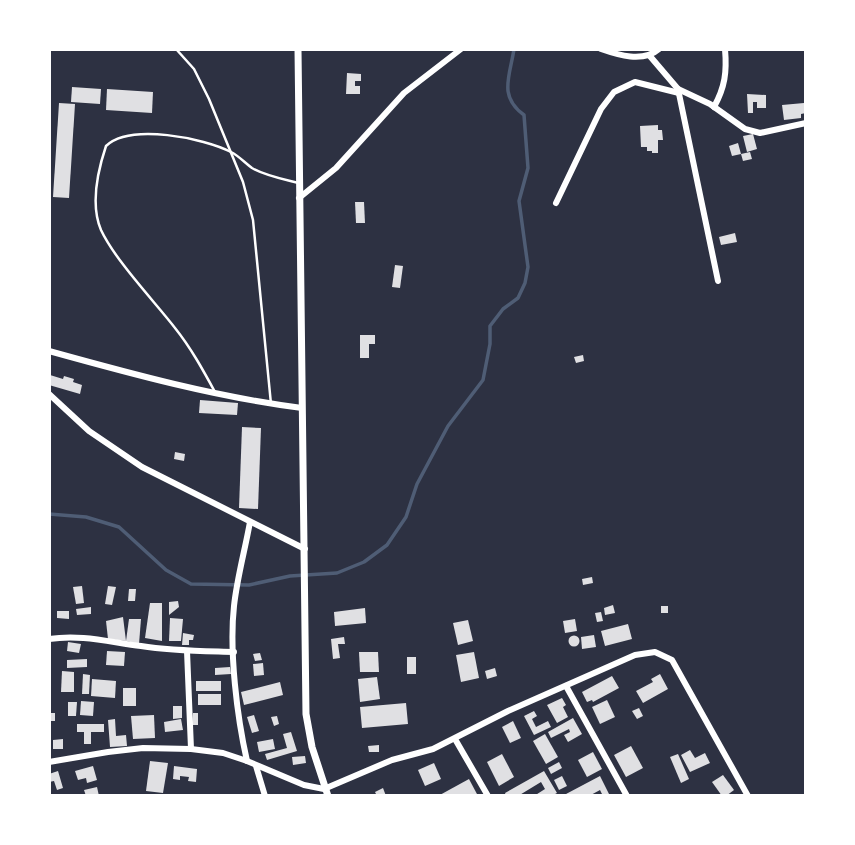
<svg xmlns="http://www.w3.org/2000/svg" width="855" height="845" font-family="'DejaVu Sans',sans-serif">
	<style>
		.lines { fill: none; stroke-linecap: round; stroke-linejoin: round }
		.stream { stroke: #4f5d75; stroke-width: 3.5 }
		.building { fill: #e0e0e3 }
		.service { stroke: #fff; stroke-width: 2.5 }
		.minor { stroke: #fff; stroke-width: 6 }
		.tertiary { stroke: #fff; stroke-width: 7 }
	</style>
	<rect width="100%" height="100%" fill="#2d3142"/>
	<g class="lines">
		<!-- stream -->
		<path class="stream" d="M49,514l37,3 33,10 47,43 25,14 58,1 41,-9 47,-3 27,-11 23,-17 19,-28 11,-33 31,-58 35,-46 7,-36v-18l13,-17 15,-11 7,-15 3,-16 -9,-66 9,-33 -4,-53c-26,-19 -14,-39 -10,-66"/>
	</g>
	<!-- building -->
	<g class="building">
		<polygon points="347,73 361,74 361,81 355,81 355,86 360,86 360,94 346,94"/>
		<polygon points="72,87 101,89 100,104 71,102"/>
		<polygon points="107,89 153,92 152,113 106,110"/>
		<polygon points="747,94 766,95 766,108 757,108 757,102 753,102 753,113 748,113"/>
		<polygon points="59,103 75,104 69,198 53,197"/>
		<polygon points="804,103 806,113 801,114 801,118 784,120 782,105"/>
		<polygon points="658,125 658,130 662,130 663,140 658,140 658,153 652,153 652,151 647,151 647,147 641,147 640,126"/>
		<polygon points="753,134 757,149 747,152 743,136"/>
		<polygon points="738,143 741,154 732,156 729,146"/>
		<polygon points="750,152 752,159 743,161 741,154"/>
		<polygon points="355,202 364,202 365,223 356,223"/>
		<polygon points="735,233 737,242 721,245 719,237"/>
		<polygon points="395,265 403,266 400,288 392,287"/>
		<polygon points="360,335 375,335 375,344 369,344 369,358 360,358"/>
		<polygon points="583,355 584,361 576,363 574,357"/>
		<polygon points="50,375 63,379 64,376 74,379 73,382 82,385 80,394 49,385"/>
		<polygon points="200,400 238,403 237,415 199,413"/>
		<polygon points="242,427 261,428 258,509 239,508"/>
		<polygon points="175,452 185,454 184,461 174,459"/>
		<polygon points="592,577 593,583 583,585 582,579"/>
		<polygon points="82,586 84,603 76,604 73,587"/>
		<polygon points="108,586 116,587 112,605 105,604"/>
		<polygon points="129,589 136,589 135,601 128,601"/>
		<polygon points="178,601 179,607 169,615 169,602"/>
		<polygon points="150,603 162,603 162,641 145,638"/>
		<polygon points="613,605 615,613 605,615 604,608"/>
		<rect x="661" y="606" width="7" height="7"/>
		<polygon points="91,607 91,614 77,615 76,609"/>
		<polygon points="365,608 366,623 335,626 334,612"/>
		<polygon points="57,611 69,611 69,619 57,618"/>
		<polygon points="601,612 603,621 597,622 595,613"/>
		<polygon points="123,617 126,641 108,639 106,621"/>
		<polygon points="170,618 183,619 181,641 169,641"/>
		<polygon points="129,619 141,619 139,644 126,641"/>
		<polygon points="575,619 577,631 565,633 563,621"/>
		<polygon points="468,620 473,641 458,645 453,623"/>
		<polygon points="628,624 632,639 605,646 601,631"/>
		<polygon points="183,633 194,635 193,640 189,640 189,645 182,645"/>
		<polygon points="594,635 596,647 582,649 581,637"/>
		<circle cx="574" cy="641" r="5.5"/>
		<polygon points="344,637 345,644 338,644 340,658 333,659 331,639"/>
		<polygon points="68,642 81,644 79,653 67,651"/>
		<polygon points="107,651 125,652 124,666 106,665"/>
		<polygon points="359,652 378,652 379,672 360,672"/>
		<polygon points="474,652 479,678 461,682 456,655"/>
		<polygon points="260,653 262,660 255,661 253,654"/>
		<rect x="407" y="657" width="9" height="17"/>
		<polygon points="87,659 87,667 67,668 67,660"/>
		<polygon points="263,663 264,675 254,676 253,664"/>
		<polygon points="230,667 231,674 215,675 215,668"/>
		<polygon points="495,668 497,676 487,679 485,671"/>
		<polygon points="62,671 74,672 74,692 61,692"/>
		<polygon points="83,674 90,675 89,694 82,694"/>
		<polygon points="660,674 668,689 643,703 636,691 653,682 651,679"/>
		<polygon points="612,676 619,688 593,702 592,700 587,702 582,692"/>
		<polygon points="377,677 380,699 360,702 358,679"/>
		<polygon points="92,679 116,681 115,698 91,696"/>
		<rect x="196" y="681" width="25" height="10"/>
		<polygon points="280,682 283,695 244,705 241,692"/>
		<rect x="123" y="688" width="13" height="18"/>
		<rect x="198" y="694" width="23" height="11"/>
		<polygon points="562,698 566,705 563,707 568,717 557,723 547,705"/>
		<polygon points="607,700 615,717 600,724 592,707"/>
		<polygon points="81,701 94,702 93,716 80,715"/>
		<polygon points="68,702 77,702 76,716 68,716"/>
		<polygon points="406,703 408,724 362,728 360,707"/>
		<polygon points="173,706 182,706 182,718 173,719"/>
		<polygon points="639,708 643,716 637,719 632,711"/>
		<polygon points="534,711 537,716 532,719 536,727 548,721 551,727 534,735 524,716"/>
		<rect x="49" y="713" width="6" height="8"/>
		<polygon points="193,713 198,713 198,725 192,725"/>
		<polygon points="154,715 155,738 133,739 131,716"/>
		<polygon points="254,715 259,731 252,733 247,717"/>
		<polygon points="277,716 279,724 274,726 271,717"/>
		<polygon points="573,718 582,734 568,742 564,735 570,732 569,729 551,738 548,732"/>
		<polygon points="115,719 116,736 126,735 127,746 110,747 108,720"/>
		<polygon points="181,719 183,730 165,732 164,722"/>
		<polygon points="513,721 521,738 510,743 502,727"/>
		<polygon points="77,724 104,724 104,732 91,732 91,744 84,744 84,732 77,732"/>
		<polygon points="291,732 297,751 267,760 265,754 287,748 283,734"/>
		<polygon points="545,734 558,757 546,764 533,741"/>
		<polygon points="63,739 63,749 53,749 53,740"/>
		<polygon points="273,739 275,749 259,752 257,742"/>
		<polygon points="379,745 379,752 369,752 368,746"/>
		<polygon points="631,746 643,768 626,777 614,755"/>
		<polygon points="690,750 695,758 705,753 710,763 690,772 681,755"/>
		<polygon points="593,752 602,769 587,777 578,760"/>
		<polygon points="502,754 514,777 499,786 487,762"/>
		<polygon points="678,754 689,779 681,783 670,757"/>
		<polygon points="305,756 306,763 293,765 292,757"/>
		<polygon points="150,761 168,763 163,793 146,791"/>
		<polygon points="559,762 562,768 551,774 548,768"/>
		<polygon points="434,763 441,779 425,786 418,770"/>
		<polygon points="93,766 97,780 87,783 86,778 78,780 75,771"/>
		<polygon points="174,766 197,769 196,782 188,781 189,777 180,776 180,780 173,779"/>
		<polygon points="58,771 63,788 57,790 54,781 49,782 49,774"/>
		<polygon points="544,771 557,793 551,796 534,796 545,789 541,782 518,796 506,796 505,793"/>
		<polygon points="723,775 734,790 726,796 722,796 712,782"/>
		<polygon points="562,776 567,786 559,790 554,780"/>
		<polygon points="600,776 610,796 603,796 600,790 589,796 567,796 566,794"/>
		<polygon points="469,779 478,796 438,796"/>
		<polygon points="97,787 99,796 86,796 84,790"/>
		<polygon points="383,788 386,796 377,796 375,792"/>
	</g>
	<g class="lines">
		<!-- service -->
		<g class="service">
			<polyline points="176,49 194,69 209,99 243,182 253,220 271,404"/>
			<path d="M215,392c-12,-22 -24,-44 -40,-64 -21,-27 -60,-68 -74,-98 -11,-26 -3,-60 5,-84 24,-23 98,-8 125,6 8,4 14,11 21,16 14,8 31,11 47,15"/>
		</g>
		<!-- minor -->
		<g class="minor">
			<path d="M601,49c17,6 42,14 58,0"/>
			<polyline points="649,55 678,89 710,104 745,129 760,133 806,123"/>
			<polyline points="678,89 718,281"/>
			<path d="M714,107c11,-20 13,-35 11,-58"/>
			<polyline points="299,198 336,168 404,93 461,49"/>
			<polyline points="556,203 601,109 614,92 635,82 679,93"/>
			<path d="M49,351c83,23 167,46 253,57"/>
			<polyline points="49,394 89,431 142,467 305,549"/>
			<path d="M49,639c32,-5 60,3 92,7 31,5 62,5 93,6"/>
			<polyline points="187,651 191,749"/>
			<polyline points="566,686 627,796"/>
			<polyline points="455,739 488,796"/>
			<path d="M247,761c-10,-44 -18,-110 -13,-155 3,-28 11,-56 16,-84"/>
			<polyline points="49,762 108,752 143,748 191,749 223,753 247,761 304,785 324,789 392,760 433,749 508,711 635,655 655,652 672,660 748,796"/>
			<polyline points="256,766 265,796"/>
		</g>
		<!-- tertiary -->
		<polyline class="tertiary" points="298,49 306,714 312,747 328,796"/>
	</g>
	<!-- border -->
	<rect width="855" height="845" fill="none" stroke="#ffffff" stroke-width="102"/>
</svg>
